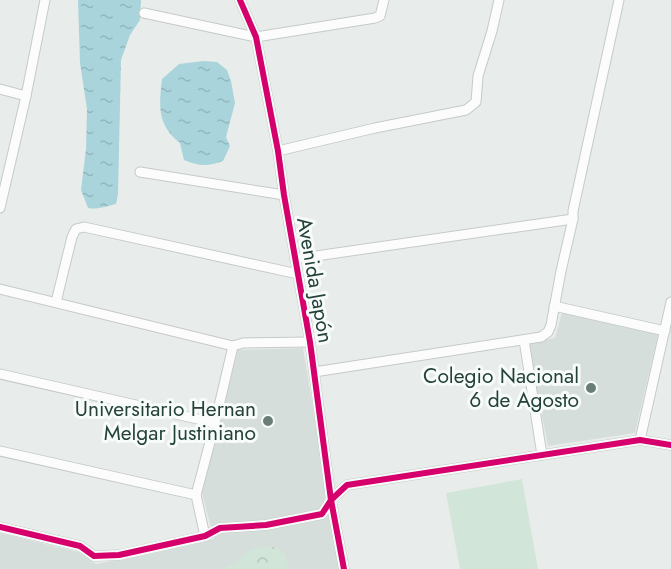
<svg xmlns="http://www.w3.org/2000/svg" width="671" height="569" font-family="Jost,sans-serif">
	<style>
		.built { fill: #d6dedb }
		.forest { fill: url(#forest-crowns) }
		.park { fill: #d1e6d8 }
		.water { fill: url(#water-ripples) }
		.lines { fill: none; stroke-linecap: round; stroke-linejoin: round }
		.minor-casing { stroke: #c5cac8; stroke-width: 11 }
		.minor { stroke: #fcfcfc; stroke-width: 9 }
		.cycleway-casing { stroke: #f7fbf9; stroke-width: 10 }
		.cycleway { stroke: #d6006c; stroke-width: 6 }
		.poi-dot { fill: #697e78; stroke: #f7fbf9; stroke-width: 2 }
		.labels { text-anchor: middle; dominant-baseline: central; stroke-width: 6; stroke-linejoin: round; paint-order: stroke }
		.street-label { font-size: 21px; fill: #24423a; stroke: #f7fbf9 }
		.poi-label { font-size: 21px; fill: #24423a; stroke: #f7fbf9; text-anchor: end }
	</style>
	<defs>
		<pattern id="forest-crowns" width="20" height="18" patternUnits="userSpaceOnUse" patternTransform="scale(1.5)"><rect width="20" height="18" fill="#d1e6d8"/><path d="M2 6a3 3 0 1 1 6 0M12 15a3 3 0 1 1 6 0" fill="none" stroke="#b3c6ba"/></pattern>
		<pattern id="water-ripples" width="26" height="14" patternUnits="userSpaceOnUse" patternTransform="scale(1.5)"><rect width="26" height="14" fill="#a9d4db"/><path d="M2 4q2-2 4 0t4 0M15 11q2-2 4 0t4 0" fill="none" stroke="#91b7bd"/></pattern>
	</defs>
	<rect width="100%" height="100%" fill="#e8edeb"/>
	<!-- built -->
	<g class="built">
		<polygon points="563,309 658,334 635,433 548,446 527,343 555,338"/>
		<polygon points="303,348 340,569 0,569 0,533 78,552 96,564 214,539 202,493 238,350"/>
	</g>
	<!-- forest -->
	<polygon class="forest" points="260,547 274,547 285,554 289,569 225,569 228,566 237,563 245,553"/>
	<!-- park -->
	<polygon class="park" points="522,479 538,569 460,569 446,493"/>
	<!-- water -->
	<g class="water">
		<path d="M78,0h63l-1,20 -10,15 -9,25 -3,134 -2,10c-10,2 -18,6 -28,4l-7,-18 5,-41 1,-40 -7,-46z"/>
		<path d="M203,61l14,1 10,8 4,11 4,22 -9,34 4,9 -7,15c-16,6 -24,5 -39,-1l-4,-17c-23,-18 -21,-37 -18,-64l17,-15z"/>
	</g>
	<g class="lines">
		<!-- minor casing -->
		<g class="minor-casing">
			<g id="minor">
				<polyline points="240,0 256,37 278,151 284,195 310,342 331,500 344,569"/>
				<polyline points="144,13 256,37 375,18 380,16 384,0"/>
				<polyline points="0,89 26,96"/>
				<polyline points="278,151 375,128 466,110 476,102 478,76 492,31 499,0"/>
				<polyline points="140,172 284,195"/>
				<polyline points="0,208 26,96 45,0"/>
				<polyline points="295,259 573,219"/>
				<polyline points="0,289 233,346 243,343 310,342"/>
				<polyline points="56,302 72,237 76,229 84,227 298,274"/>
				<polyline points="554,306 665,331"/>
				<polyline points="524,340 542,455"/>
				<polyline points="314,372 541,337 548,332 551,325 561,271 573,219 573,211 619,0"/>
				<polyline points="0,374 215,423"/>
				<polyline points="640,440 671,302"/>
				<polyline points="0,451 196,495 205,536"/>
				<polyline points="196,495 215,423 233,346"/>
				<polyline points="0,527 80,546 94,556 119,555 205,536 220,528 266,525 322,514 331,500 347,485 640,440 671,445"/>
			</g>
		</g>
		<!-- minor -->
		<use href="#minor" class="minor"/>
		<!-- cycleway casing -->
		<g class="cycleway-casing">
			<g id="cycleway">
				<polyline points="240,0 256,37 278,151 284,195 310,342 331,500 344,569"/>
				<polyline points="0,527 80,546 94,556 119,555 205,536 220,528 266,525 322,514 331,500 347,485 640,440 671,445"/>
			</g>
		</g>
		<!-- cycleway -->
		<use href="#cycleway" class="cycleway"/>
	</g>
	<!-- markers -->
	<g class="poi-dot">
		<circle cx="591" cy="388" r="6"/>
		<circle cx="268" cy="421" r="6"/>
	</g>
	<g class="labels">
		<!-- street labels -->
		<g class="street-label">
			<text transform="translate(315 280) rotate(80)">Avenida Japón</text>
		</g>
		<!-- poi labels -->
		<g class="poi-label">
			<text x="579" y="376">Colegio Nacional<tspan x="579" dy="24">6 de Agosto</tspan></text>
			<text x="256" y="409">Universitario Hernan<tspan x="256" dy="24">Melgar Justiniano</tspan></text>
		</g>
	</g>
</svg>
